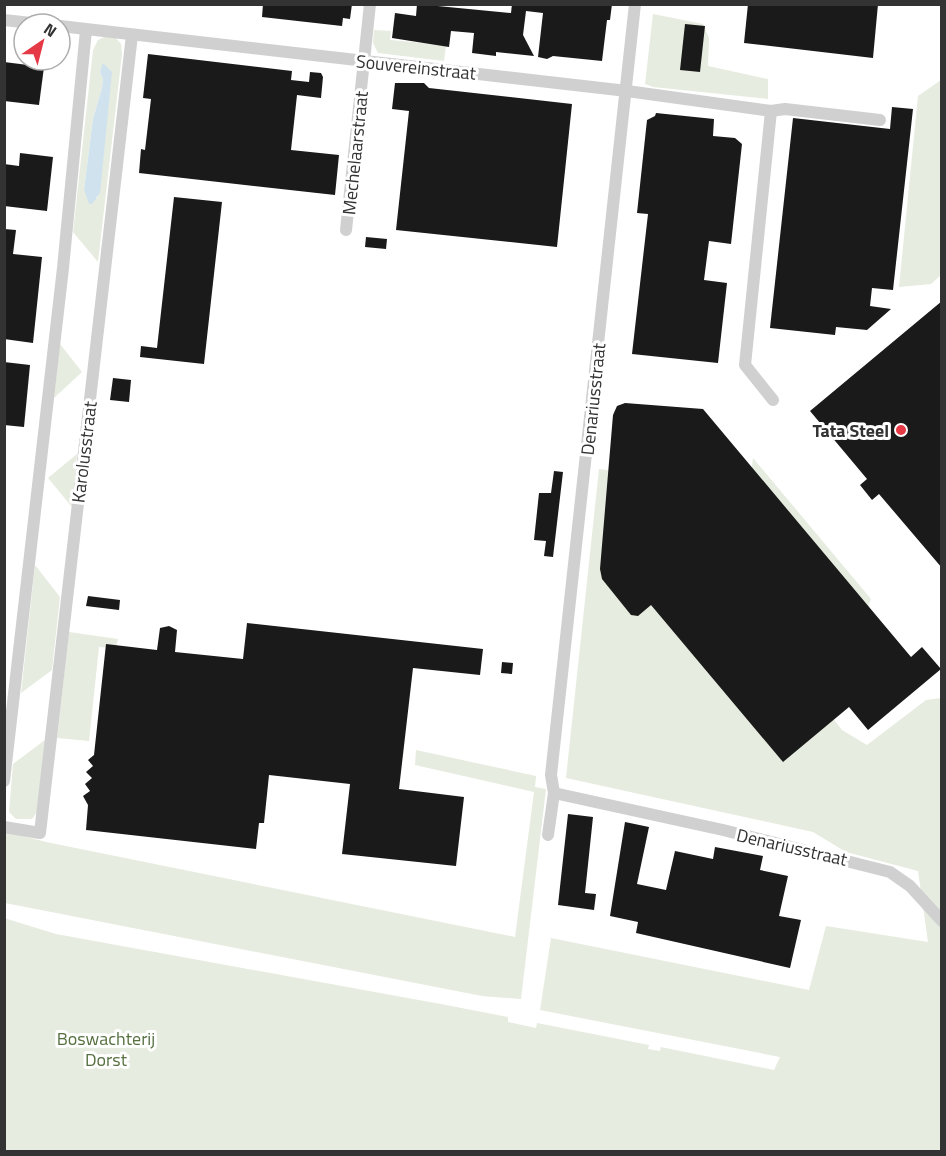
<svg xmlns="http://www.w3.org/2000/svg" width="946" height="1156" font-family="'Titillium Web',sans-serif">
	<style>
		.green { fill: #e6ecdf; fill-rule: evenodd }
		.water { fill: #cfe2ee }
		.building { fill: #1a1a1a }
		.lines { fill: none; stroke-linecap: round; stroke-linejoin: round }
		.minor { stroke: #d0d0d0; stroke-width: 12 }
		.poi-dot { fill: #e63946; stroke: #fff; stroke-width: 2 }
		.labels { text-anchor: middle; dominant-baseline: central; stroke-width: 6; stroke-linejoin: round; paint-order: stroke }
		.street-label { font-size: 18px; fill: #333; stroke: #fff }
		.poi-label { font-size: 18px; font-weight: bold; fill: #333; stroke: #fff; text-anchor: end }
		.park-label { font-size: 18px; fill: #56703f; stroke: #fff }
	</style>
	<rect width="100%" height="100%" fill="#fff"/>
	<!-- green -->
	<g class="green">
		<polygon points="653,14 703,24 709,38 708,66 768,79 768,99 653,87 645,84"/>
		<polygon points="374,30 391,31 390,40 446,45 444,61 378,53 373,43"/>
		<path d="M106,36l10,2 5,6 1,10 -24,208 -25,-30 20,-182 5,-10zM103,66l6,3c4,20 -2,33 -3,52 -2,25 -4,51 -8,76l-9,6 -5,-13 9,-71 9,-31 1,-9 -3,-7z"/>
		<polygon points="941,80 941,275 931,284 899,287 918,96"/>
		<polygon points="60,344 82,372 54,398"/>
		<polygon points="77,454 72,507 48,478"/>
		<polygon points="753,458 871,599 847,664 822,704 842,730 867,745 926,700 941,698 941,1151 5,1151 4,918 56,934 446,1005 508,1017 508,1022 536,1028 537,1023 649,1045 648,1049 660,1051 661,1047 774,1070 780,1057 540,1010 551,938 809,990 826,926 928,942 918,871 846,852 813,832 566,778 599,469 749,490"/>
		<polygon points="35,565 60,597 52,670 21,693"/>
		<polygon points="69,632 118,639 116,648 99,647 89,741 57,738"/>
		<polygon points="45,740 37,812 32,819 16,819 9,812 13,764"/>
		<polygon points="416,750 536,776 535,787 546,789 521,999 482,996 5,903 4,831 46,842 515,937 534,792 415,765"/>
	</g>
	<!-- water -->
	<polygon class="water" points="103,63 112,72 100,193 92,204 89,204 84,190 93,119 102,88 103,79 100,72"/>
	<!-- building -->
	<g class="building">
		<polygon points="263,4 352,4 350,19 343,18 342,26 262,17"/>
		<polygon points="417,4 511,13 512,4 612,4 610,20 607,20 602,61 553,56 547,59 538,57 543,13 526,11 523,35 534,56 496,52 496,56 472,53 474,33 451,31 449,47 392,38 395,13 416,16"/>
		<polygon points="748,4 878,4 873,58 744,43"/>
		<polygon points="685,24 705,26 700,72 680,70"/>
		<polygon points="148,54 292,71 291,80 309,82 310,72 321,73 323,77 321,98 297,95 291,150 339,155 335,195 139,173 141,149 145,150 151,99 143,98"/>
		<polygon points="4,62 44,67 39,105 4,101"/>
		<polygon points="395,83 424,83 429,88 572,104 557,247 396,230 409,111 392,109"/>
		<polygon points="892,107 913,109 893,290 872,288 870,306 891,309 867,330 836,327 835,335 770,328 793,118 890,129"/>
		<polygon points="656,113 714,119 713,136 735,138 742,144 731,244 709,241 704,280 727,283 718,363 632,354 648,214 637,213 647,120 655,116"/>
		<polygon points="20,153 53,157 47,211 4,206 4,164 19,166"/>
		<polygon points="174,197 222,202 204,364 140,357 141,346 157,348"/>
		<polygon points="4,229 16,230 13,254 42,257 33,343 4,339"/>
		<polygon points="366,237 387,239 386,249 365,247"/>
		<polygon points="942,301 942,568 879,494 872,500 860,485 867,479 810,411"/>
		<polygon points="4,362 30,365 24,427 4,425"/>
		<polygon points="113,378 131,380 129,402 110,400"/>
		<polygon points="625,403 703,409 911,657 922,647 941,669 868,730 849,707 783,762 651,605 638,616 631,615 602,579 600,569 613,415 617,406"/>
		<polygon points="554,471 563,472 553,557 544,556 546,541 534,540 539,493 551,493"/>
		<polygon points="88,596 120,600 119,610 86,606"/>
		<polygon points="247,623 483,649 480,675 413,668 399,789 464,797 456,866 342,854 350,784 269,775 264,823 259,823 256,849 86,830 88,805 83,796 90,791 85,784 92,778 86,772 93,766 88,760 94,755 106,644 157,650 160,628 169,626 177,630 175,652 243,659"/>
		<polygon points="502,662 513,663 512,674 501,673"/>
		<polygon points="568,814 593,817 585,893 596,894 594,910 558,905"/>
		<polygon points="625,822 649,827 637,884 666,890 675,851 713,859 715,847 763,856 760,870 788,876 779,916 801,920 790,968 636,933 638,922 610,916"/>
	</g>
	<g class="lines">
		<!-- minor -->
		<g class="minor">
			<polyline points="4,20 40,24"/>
			<polyline points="60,26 627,91 771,111 745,365 773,400"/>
			<polyline points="771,111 785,109 880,120"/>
			<polyline points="346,230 370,4"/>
			<polyline points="4,781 63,268 86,30"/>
			<polyline points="554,793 723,830 890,872 910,886 942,921"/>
			<polyline points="4,827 40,833 132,35"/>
			<polyline points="548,835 554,793 551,775 635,4"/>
		</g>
	</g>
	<!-- markers -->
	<circle class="poi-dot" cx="901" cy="430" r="6"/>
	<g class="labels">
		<!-- street labels -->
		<g class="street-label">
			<text transform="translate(416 67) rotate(6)">Souvereinstraat</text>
			<text transform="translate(355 153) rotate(-84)">Mechelaarstraat</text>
			<text transform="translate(593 399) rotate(-84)">Denariusstraat</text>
			<text transform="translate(84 452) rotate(-83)">Karolusstraat</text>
			<text transform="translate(792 847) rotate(13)">Denariusstraat</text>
		</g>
		<!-- poi labels -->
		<g class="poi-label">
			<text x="889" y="430">Tata Steel</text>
		</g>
		<!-- park labels -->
		<g class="park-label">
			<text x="106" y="1038">Boswachterij<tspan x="106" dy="21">Dorst</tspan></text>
		</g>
	</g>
	<!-- border -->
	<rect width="946" height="1156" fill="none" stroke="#333333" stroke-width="12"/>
	<!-- north arrow -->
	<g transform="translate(42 42) rotate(35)"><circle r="28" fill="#ffffff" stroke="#adadad" stroke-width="1.5"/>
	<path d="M0-4.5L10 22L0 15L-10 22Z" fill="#e63946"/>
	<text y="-9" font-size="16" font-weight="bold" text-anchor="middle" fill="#333333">N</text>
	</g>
</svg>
